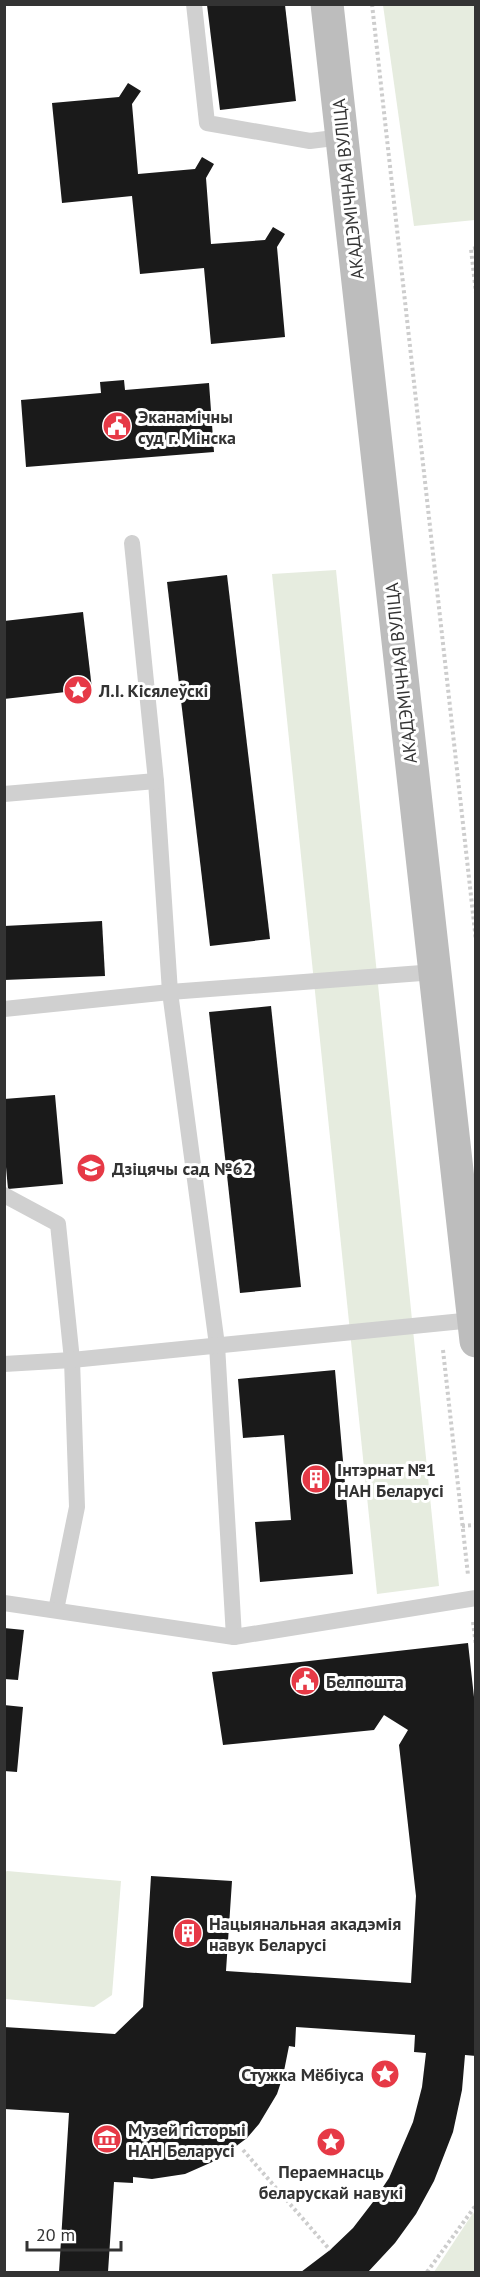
<svg xmlns="http://www.w3.org/2000/svg" width="480" height="2277" font-family="'PT Sans',sans-serif">
	<style>
		.green { fill: #e6ecdf }
		.building { fill: #1a1a1a }
		.lines { fill: none; stroke-linecap: round; stroke-linejoin: round }
		.path { stroke: #cdcdcd; stroke-width: 4; stroke-dasharray: 3 3; stroke-linecap: butt }
		.lane { stroke: #d0d0d0; stroke-width: 16 }
		.secondary { stroke: #bdbdbd; stroke-width: 33 }
		.labels { text-anchor: middle; dominant-baseline: central; stroke-width: 6; stroke-linejoin: round; paint-order: stroke }
		.street-label { font-size: 18px; fill: #333; stroke: #fff }
		.poi-label { font-size: 18px; font-weight: bold; fill: #333; stroke: #fff; text-anchor: start }
	</style>
	<rect width="100%" height="100%" fill="#fff"/>
	<!-- green -->
	<g class="green">
		<polygon points="383,5 475,5 475,220 414,226"/>
		<polygon points="336,570 439,1586 377,1594 272,574"/>
		<polygon points="7,1871 121,1881 112,1995 94,2007 5,1999 4,1873"/>
		<polygon points="473,2213 476,2215 475,2272 434,2272"/>
	</g>
	<!-- building -->
	<g class="building">
		<polygon points="207,5 285,5 296,101 220,110"/>
		<polygon points="128,83 141,91 132,104 138,174 195,169 202,157 214,164 206,178 211,244 265,240 273,227 285,234 277,247 285,337 211,344 204,268 140,274 132,196 62,203 52,103 119,97"/>
		<polygon points="124,380 125,390 209,383 214,452 26,467 21,400 101,393 100,382"/>
		<polygon points="227,575 270,939 210,946 167,582"/>
		<polygon points="83,612 92,689 4,699 4,621"/>
		<polygon points="102,921 105,976 4,980 4,926"/>
		<polygon points="271,1006 301,1287 240,1293 209,1012"/>
		<polygon points="55,1095 63,1184 8,1189 6,1167 4,1167 4,1099"/>
		<polygon points="335,1370 353,1574 260,1582 255,1522 291,1520 284,1435 243,1438 238,1379"/>
		<polygon points="4,1628 24,1630 18,1680 4,1679"/>
		<polygon points="468,1643 476,1715 476,2056 465,2055 462,2090 453,2132 434,2181 416,2214 395,2243 368,2272 301,2272 330,2250 353,2228 373,2202 389,2178 413,2122 422,2087 426,2053 414,2052 415,2035 296,2027 295,2047 289,2046 283,2076 277,2094 259,2124 247,2138 219,2159 185,2174 152,2179 133,2177 133,2183 114,2182 108,2272 59,2272 69,2113 4,2109 4,2027 115,2034 143,2007 151,1876 232,1881 226,1971 411,1983 416,1896 399,1745 408,1730 384,1715 374,1730 223,1745 212,1672"/>
		<polygon points="4,1705 23,1707 17,1772 4,1771"/>
	</g>
	<g class="lines">
		<!-- path -->
		<g class="path">
			<polyline points="372,4 476,941"/>
			<polyline points="476,248 471,249 476,293"/>
			<polyline points="443,1350 468,1575"/>
			<polyline points="462,1526 476,1525"/>
			<polyline points="473,1622 476,1646"/>
			<polyline points="243,2150 330,2250"/>
			<polyline points="427,2272 476,2205"/>
		</g>
		<!-- lane -->
		<g class="lane">
			<polyline points="194,4 207,123 310,141 342,137"/>
			<polyline points="132,543 156,781 170,992 217,1345 234,1637"/>
			<polyline points="4,794 156,781"/>
			<polyline points="4,1009 170,992 435,972"/>
			<polyline points="4,1195 58,1224 72,1360 77,1507 56,1610"/>
			<polyline points="4,1364 72,1360 473,1320"/>
			<polyline points="4,1603 234,1637 476,1598"/>
		</g>
		<!-- secondary -->
		<polyline class="secondary" points="327,4 476,1341"/>
	</g>
	<!-- icons -->
	<defs>
		<g id="civic-disc" transform="scale(1.5)"><circle r="9.5" fill="#e63946" stroke="#fff"/><path d="M-.6-6.5H3V-4.5H.6V-3L4-1V1h2V6H-6V1h2V-1L-.6-3ZM-1.2 2.5V6h2.4V2.5Z" fill="#fff"/></g>
		<g id="sight-disc" transform="scale(1.5)"><circle r="9.5" fill="#e63946" stroke="#fff"/><path d="M0-6L1.8-2.2L6-1.7L2.9 1.2L3.7 5.4L0 3.3L-3.7 5.4L-2.9 1.2L-6-1.7L-1.8-2.2Z" fill="#fff"/></g>
		<g id="school-disc" transform="scale(1.5)"><circle r="9.5" fill="#e63946" stroke="#fff"/><path d="M0-5L7-2L0 1L-7-2ZM-4 1L0 2.5L4 1V4Q0 6-4 4Z" fill="#fff"/></g>
		<g id="building-disc" transform="scale(1.5)"><circle r="9.5" fill="#e63946" stroke="#fff"/><path d="M-4-6H4V6H1V3H-1V6H-4ZM-2.5-4.3h1.7v1.8h-1.7ZM.8-4.3h1.7v1.8H.8ZM-2.5-1h1.7V.8h-1.7ZM.8-1h1.7V.8H.8Z" fill="#fff"/></g>
		<g id="museum-disc" transform="scale(1.5)"><circle r="9.5" fill="#e63946" stroke="#fff"/><path d="M0-6L6-3V-2H-6V-3ZM-5-1h2V3h-2ZM-1-1h2V3h-2ZM3-1h2V3H3ZM-6 4H6V6H-6Z" fill="#fff"/></g>
	</defs>
	<g fill-rule="evenodd">
		<use href="#civic-disc" x="117" y="426"/>
		<use href="#sight-disc" x="78" y="690"/>
		<use href="#school-disc" x="91" y="1168"/>
		<use href="#building-disc" x="316" y="1479"/>
		<use href="#civic-disc" x="305" y="1681"/>
		<use href="#building-disc" x="188" y="1933"/>
		<use href="#sight-disc" x="385" y="2074"/>
		<use href="#museum-disc" x="107" y="2139"/>
		<use href="#sight-disc" x="331" y="2142"/>
	</g>
	<g class="labels">
		<!-- street labels -->
		<g class="street-label">
			<text transform="translate(348 189) rotate(-96)">АКАДЭМІЧНАЯ ВУЛІЦА</text>
			<text transform="translate(401 673) rotate(-96)">АКАДЭМІЧНАЯ ВУЛІЦА</text>
		</g>
		<!-- poi labels -->
		<g class="poi-label">
			<text x="138" y="416">Эканамічны<tspan x="138" dy="21">суд г. Мінска</tspan></text>
			<text x="99" y="690">Л.І. Кісялеўскі</text>
			<text x="112" y="1168">Дзіцячы сад №62</text>
			<text x="337" y="1469">Інтэрнат №1<tspan x="337" dy="21">НАН Беларусі</tspan></text>
			<text x="326" y="1681">Белпошта</text>
			<text x="209" y="1923">Нацыянальная акадэмія<tspan x="209" dy="21">навук Беларусі</tspan></text>
			<text x="364" y="2074" text-anchor="end">Стужка Мёбіуса</text>
			<text x="128" y="2129">Музей гісторыі<tspan x="128" dy="21">НАН Беларусі</tspan></text>
			<text x="331" y="2171" text-anchor="middle">Пераемнасць<tspan x="331" dy="21">беларускай навукі</tspan></text>
		</g>
	</g>
	<!-- border -->
	<rect width="480" height="2277" fill="none" stroke="#333333" stroke-width="12"/>
	<!-- scale -->
	<path d="M27 2241v9h94v-9" fill="none" stroke="#333333" stroke-width="3"/>
	<text x="36" y="2241" font-size="18" fill="#333333" stroke="#ffffff" stroke-width="4.5" paint-order="stroke">20 m</text>
</svg>
